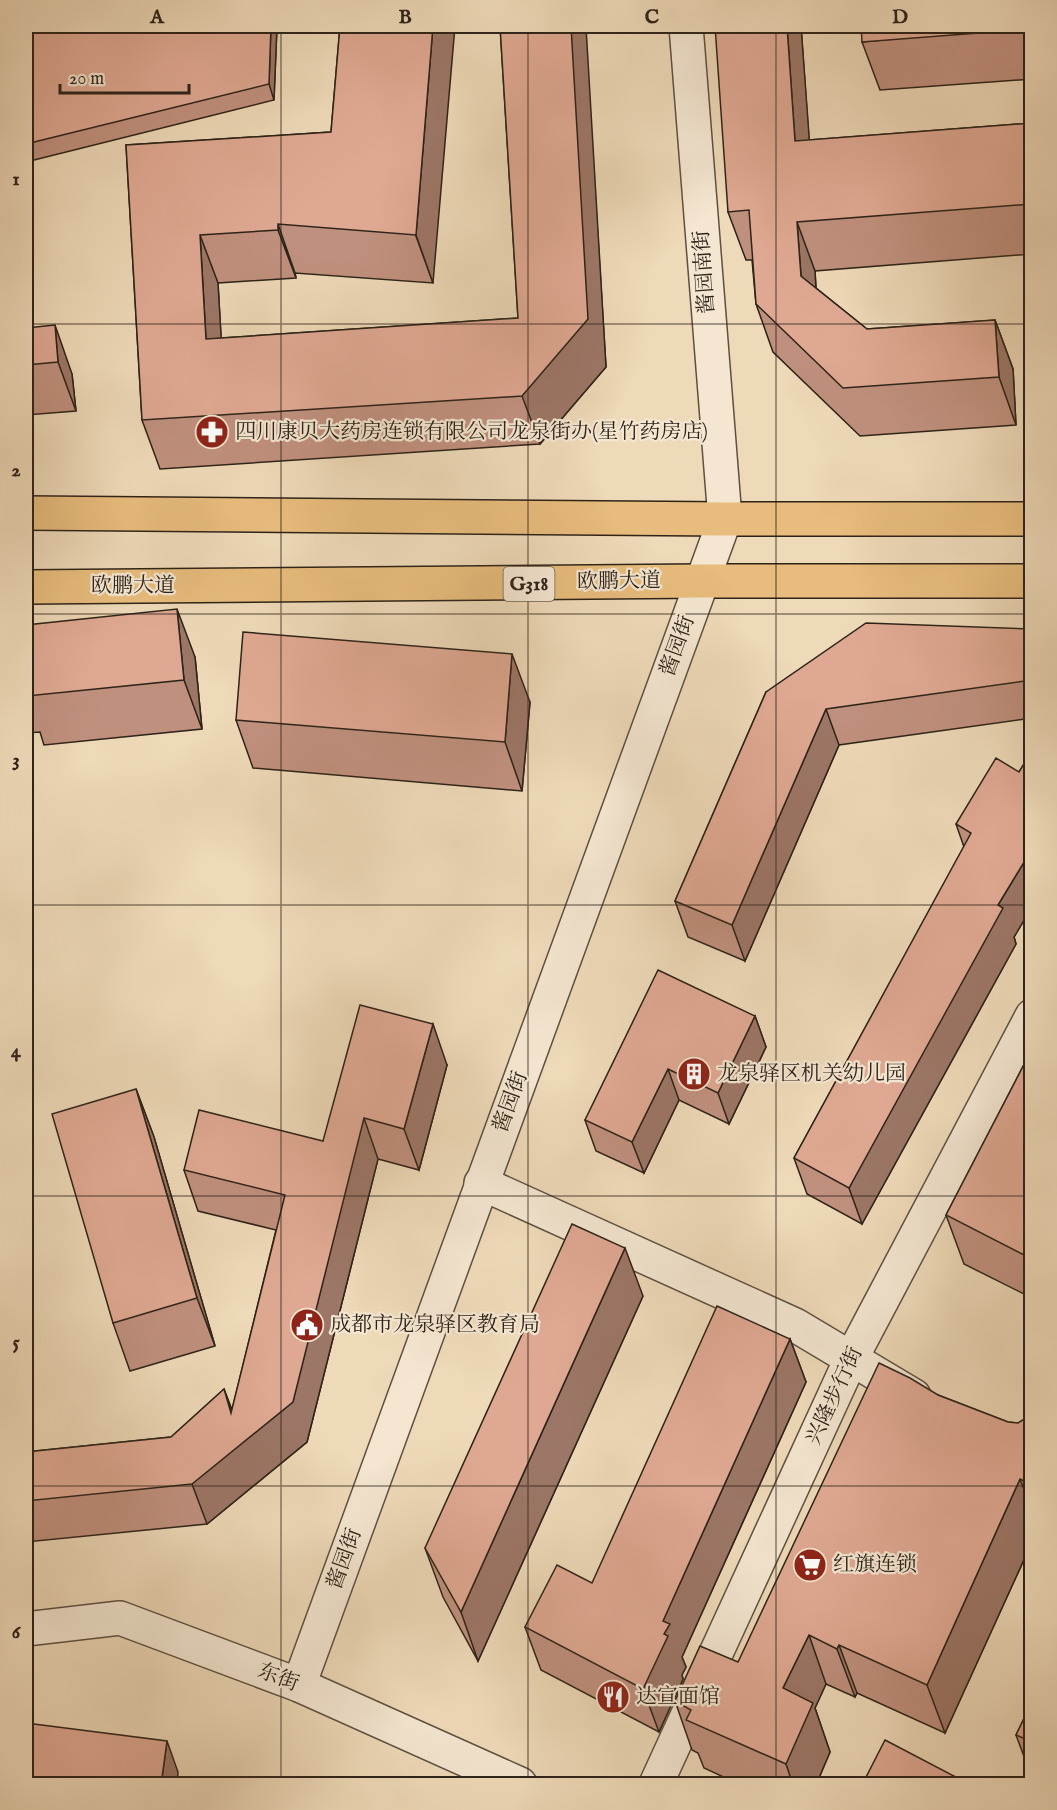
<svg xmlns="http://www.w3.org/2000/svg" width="1057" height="1810" font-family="'IM FELL English','Noto Serif SC',serif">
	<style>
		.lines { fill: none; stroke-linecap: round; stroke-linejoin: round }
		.minor-casing { stroke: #5d5041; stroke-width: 36 }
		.highway-casing { stroke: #2d2319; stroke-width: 36 }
		.minor { stroke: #f4e6d1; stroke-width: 33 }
		.highway { stroke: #e7bc7c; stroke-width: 33 }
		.wall { fill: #c0907e; stroke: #2d2319; stroke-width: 1.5 }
		.shaded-wall { fill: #9c7666; stroke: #2d2319; stroke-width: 1.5 }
		.building { fill: #dfa892; stroke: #2d2319; stroke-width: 1.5 }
		.grid { fill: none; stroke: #2d2319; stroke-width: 1.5; stroke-opacity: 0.55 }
		.labels { text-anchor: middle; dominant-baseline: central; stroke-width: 4.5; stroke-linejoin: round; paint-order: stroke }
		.shield { fill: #f4e6d1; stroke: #695e50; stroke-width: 1.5 }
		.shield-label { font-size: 20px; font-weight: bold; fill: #2d2319 }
		.street-label { font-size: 21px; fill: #2d2319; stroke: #f4e6d1 }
		.poi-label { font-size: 21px; fill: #2d2319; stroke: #f4e6d1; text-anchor: start }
		.neatline { fill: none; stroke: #2d2319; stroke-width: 2 }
		.grid-label { font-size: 20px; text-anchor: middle; font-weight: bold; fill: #2d2319 }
	</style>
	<rect width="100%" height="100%" fill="#eed9b8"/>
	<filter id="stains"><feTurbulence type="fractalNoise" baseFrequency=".00333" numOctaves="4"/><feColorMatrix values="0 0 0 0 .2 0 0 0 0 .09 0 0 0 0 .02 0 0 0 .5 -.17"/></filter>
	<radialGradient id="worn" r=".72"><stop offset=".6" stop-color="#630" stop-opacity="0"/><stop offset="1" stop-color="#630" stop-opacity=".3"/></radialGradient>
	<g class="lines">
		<!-- minor casing -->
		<g class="minor-casing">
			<g id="minor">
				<polyline points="481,1183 795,1325 914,1396"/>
				<polyline points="26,1629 120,1618 299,1685 520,1784"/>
				<polyline points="299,1685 725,519 686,26"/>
				<polyline points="656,1784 851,1359 1032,1016"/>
			</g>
		</g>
		<!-- highway casing -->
		<g class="highway-casing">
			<g id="highway">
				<polyline points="26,513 725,519 1032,519"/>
				<polyline points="26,587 702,581 1032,581"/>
			</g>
		</g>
		<!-- minor -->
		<use href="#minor" class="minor"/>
		<!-- highway -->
		<use href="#highway" class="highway"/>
	</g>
	<!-- wall -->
	<g class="wall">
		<polygon points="26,26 277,26 274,100 26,162"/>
		<polygon points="340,26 433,283 295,273 296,278 218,283 221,338 518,318 500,26 585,26 606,367 540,444 160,469 142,420 126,145 331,132"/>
		<polygon points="801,26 809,140 1032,123 1032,254 815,271 816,288 867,329 995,320 1013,369 1016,425 860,436 773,352 756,304 752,260 746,260 728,212"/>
		<polygon points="1032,26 1032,79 880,90 862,42"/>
		<polygon points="26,328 72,374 76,411 26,415"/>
		<polygon points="26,625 195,657 202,729 44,745 40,732 26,733"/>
		<polygon points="1032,629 1032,718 839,745 745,961 688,937 675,901 766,692"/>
		<polygon points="530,702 522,791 253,768 236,720"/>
		<polygon points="1032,751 1032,907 1014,937 1016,944 862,1224 807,1194 794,1158 964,847 956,824 1019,772"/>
		<polygon points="755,1016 766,1047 729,1124 679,1100 644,1173 596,1151 585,1120"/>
		<polygon points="1032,1049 1032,1298 964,1264 946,1215"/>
		<polygon points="447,1065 419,1170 378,1159 307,1442 207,1524 26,1542 26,1452 171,1437 224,1389 232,1410 276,1230 198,1211 184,1170 323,1141"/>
		<polygon points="136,1089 154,1137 215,1346 130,1371 113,1323"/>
		<polygon points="643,1296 478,1661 443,1597 425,1548"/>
		<polygon points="790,1339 806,1382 682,1657 686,1667 682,1675 683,1679 659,1732 541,1670 525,1627 592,1583"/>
		<polygon points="938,1395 1008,1422 1018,1423 1032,1417 1032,1542 945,1733 857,1693 855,1697 826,1684 815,1708 830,1752 816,1785 741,1785 704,1768 698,1753 692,1750 675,1701 738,1662"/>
		<polygon points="1032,1702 1032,1778 1016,1735"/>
	</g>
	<!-- shaded-wall -->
	<g class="shaded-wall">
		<polygon points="271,26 277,26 274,100 269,84"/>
		<polygon points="433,26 455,26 433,283 416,235"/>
		<polygon points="571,26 585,26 586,27 606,367 540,444 522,396"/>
		<polygon points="787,26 801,26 813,190 795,141"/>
		<polygon points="797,222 815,271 818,325 801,276"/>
		<polygon points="278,224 295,273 296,278 278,230"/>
		<polygon points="200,235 218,283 224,387 206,339"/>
		<polygon points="995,320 1013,369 1016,425 999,377"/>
		<polygon points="55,325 72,374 76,411 58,362"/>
		<polygon points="177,609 195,657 202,729 184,680"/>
		<polygon points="512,654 530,702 522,791 505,742"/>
		<polygon points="826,709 839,745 745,961 732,925"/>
		<polygon points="1032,849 1032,907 1014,937 1016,944 862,1224 849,1188 998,905"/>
		<polygon points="755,1016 766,1047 729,1124 718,1093"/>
		<polygon points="433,1024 447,1065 419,1170 404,1129"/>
		<polygon points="668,1069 679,1100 644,1173 632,1142"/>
		<polygon points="136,1089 154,1137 215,1346 197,1298"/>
		<polygon points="364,1118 378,1159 307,1442 207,1524 192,1484 231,1413 224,1389 239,1429"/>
		<polygon points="625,1248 643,1296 478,1661 461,1612"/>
		<polygon points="790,1339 806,1382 682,1657 686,1667 682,1675 683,1679 659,1732 643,1689 664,1634 663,1621"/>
		<polygon points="1020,1479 1032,1511 1032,1542 945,1733 927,1685"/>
		<polygon points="809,1635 826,1684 815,1708 830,1752 816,1785 793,1785 786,1764 783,1688"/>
		<polygon points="839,1645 857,1693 855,1697 837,1649"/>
		<polygon points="167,1741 178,1772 177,1785 161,1785"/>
	</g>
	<!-- building -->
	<g class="building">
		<polygon points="26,26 271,26 269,84 26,144"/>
		<polygon points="340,26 433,26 416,235 278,224 278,230 200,235 206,339 518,318 500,26 571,26 588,319 522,396 142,420 126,145 331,132"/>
		<polygon points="715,26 787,26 795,141 1032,123 1032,204 797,222 801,276 867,329 995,320 999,377 843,388 756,304 749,210 728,212"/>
		<polygon points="861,26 1032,26 1032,29 862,42"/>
		<polygon points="55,325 58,362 26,365 26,328"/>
		<polygon points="177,609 184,680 27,696 26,684 26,625"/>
		<polygon points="866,623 1032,629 1032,680 826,709 732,925 675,901 766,692"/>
		<polygon points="243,632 512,654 505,742 236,720"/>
		<polygon points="1032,751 1032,849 998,905 1003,908 849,1188 794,1158 971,833 956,824 996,758 1019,772"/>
		<polygon points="658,970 755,1016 718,1093 668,1069 632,1142 585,1120"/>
		<polygon points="360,1005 433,1024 404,1129 364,1118 293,1402 192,1484 26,1501 26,1452 171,1437 224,1389 231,1413 285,1195 184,1170 199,1110 323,1141"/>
		<polygon points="1032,1049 1032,1259 946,1215"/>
		<polygon points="136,1089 197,1298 113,1323 52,1114"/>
		<polygon points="572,1224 625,1248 461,1612 425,1548"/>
		<polygon points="717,1306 790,1339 663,1621 670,1624 664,1634 668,1636 643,1689 525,1627 557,1565 592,1583"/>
		<polygon points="879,1363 910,1378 938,1395 1008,1422 1018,1423 1029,1416 1032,1417 1032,1485 1020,1479 927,1685 839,1645 837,1649 809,1635 783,1688 813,1703 786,1764 686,1720 691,1710 675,1701 700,1646 738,1662"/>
		<polygon points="1032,1702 1032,1742 1016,1735"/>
		<polygon points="26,1723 167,1741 161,1785 26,1785"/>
		<polygon points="885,1740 971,1785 862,1785"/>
	</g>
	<!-- grid -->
	<path class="grid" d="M281,26v1758M528,26v1758M776,26v1758M26,324h1006M26,614h1006M26,905h1006M26,1196h1006M26,1486h1006"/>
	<!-- icons -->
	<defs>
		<g id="pharmacy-disc" transform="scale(1.725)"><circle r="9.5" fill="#8f2418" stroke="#f4e6d1"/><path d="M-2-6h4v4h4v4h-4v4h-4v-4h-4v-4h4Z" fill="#fff"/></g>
		<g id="building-disc" transform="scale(1.725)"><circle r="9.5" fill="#8f2418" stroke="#f4e6d1"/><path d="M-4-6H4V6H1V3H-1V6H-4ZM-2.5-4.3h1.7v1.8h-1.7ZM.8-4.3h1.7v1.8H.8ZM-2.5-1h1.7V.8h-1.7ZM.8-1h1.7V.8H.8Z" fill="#fff"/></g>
		<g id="civic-disc" transform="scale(1.725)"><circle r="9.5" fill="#8f2418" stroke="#f4e6d1"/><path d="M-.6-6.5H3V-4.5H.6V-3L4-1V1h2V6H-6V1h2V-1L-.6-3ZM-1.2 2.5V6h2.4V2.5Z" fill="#fff"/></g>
		<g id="supermarket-disc" transform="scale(1.725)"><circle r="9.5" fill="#8f2418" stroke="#f4e6d1"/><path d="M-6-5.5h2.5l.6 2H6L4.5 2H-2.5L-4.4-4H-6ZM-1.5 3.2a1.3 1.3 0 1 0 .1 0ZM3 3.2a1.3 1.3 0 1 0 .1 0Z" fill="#fff"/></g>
		<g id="restaurant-disc" transform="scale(1.725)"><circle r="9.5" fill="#8f2418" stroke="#f4e6d1"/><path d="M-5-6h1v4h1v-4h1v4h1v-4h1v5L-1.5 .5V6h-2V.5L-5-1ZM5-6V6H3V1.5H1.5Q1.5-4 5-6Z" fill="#fff"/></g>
	</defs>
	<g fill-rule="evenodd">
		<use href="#pharmacy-disc" x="212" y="432"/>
		<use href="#building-disc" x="694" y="1074"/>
		<use href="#civic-disc" x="307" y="1325"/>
		<use href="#supermarket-disc" x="810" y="1565"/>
		<use href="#restaurant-disc" x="613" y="1697"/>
	</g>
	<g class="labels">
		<!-- shield labels -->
		<rect class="shield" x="503.5" y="567" width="51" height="34" rx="4.5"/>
		<g class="shield-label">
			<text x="529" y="584">G318</text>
		</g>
		<!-- street labels -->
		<g class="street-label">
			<text transform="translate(705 272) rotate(-94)">酱园南街</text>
			<text transform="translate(619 582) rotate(-1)">欧鹏大道</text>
			<text x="133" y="586">欧鹏大道</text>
			<text transform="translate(678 646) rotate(-70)">酱园街</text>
			<text transform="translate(511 1102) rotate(-70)">酱园街</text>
			<text transform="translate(835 1396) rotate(-65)">兴隆步行街</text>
			<text transform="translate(345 1559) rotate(-70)">酱园街</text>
			<text transform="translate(278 1678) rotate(21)">东街</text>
		</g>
		<!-- poi labels -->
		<g class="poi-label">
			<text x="235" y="432">四川康贝大药房连锁有限公司龙泉街办(星竹药房店)</text>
			<text x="717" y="1074">龙泉驿区机关幼儿园</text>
			<text x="330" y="1325">成都市龙泉驿区教育局</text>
			<text x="833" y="1565">红旗连锁</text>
			<text x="636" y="1697">达宣面馆</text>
		</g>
	</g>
	<!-- margin -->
	<rect width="1057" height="1810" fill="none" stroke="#eed9b8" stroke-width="66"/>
	<!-- scale -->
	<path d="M60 84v9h129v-9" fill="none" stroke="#2d2319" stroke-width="3"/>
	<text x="69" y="84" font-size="18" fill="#2d2319" stroke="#f4e6d1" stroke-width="4.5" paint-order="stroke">20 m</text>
	<rect x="33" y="33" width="991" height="1744" class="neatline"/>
	<g class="grid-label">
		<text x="157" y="23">A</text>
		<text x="405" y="23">B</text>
		<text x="652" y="23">C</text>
		<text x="900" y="23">D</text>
		<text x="16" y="185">1</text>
		<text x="16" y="476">2</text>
		<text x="16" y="766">3</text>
		<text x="16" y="1057">4</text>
		<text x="16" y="1348">5</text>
		<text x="16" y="1638">6</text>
	</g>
	<rect width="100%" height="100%" filter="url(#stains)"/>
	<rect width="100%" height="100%" fill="url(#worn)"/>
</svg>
